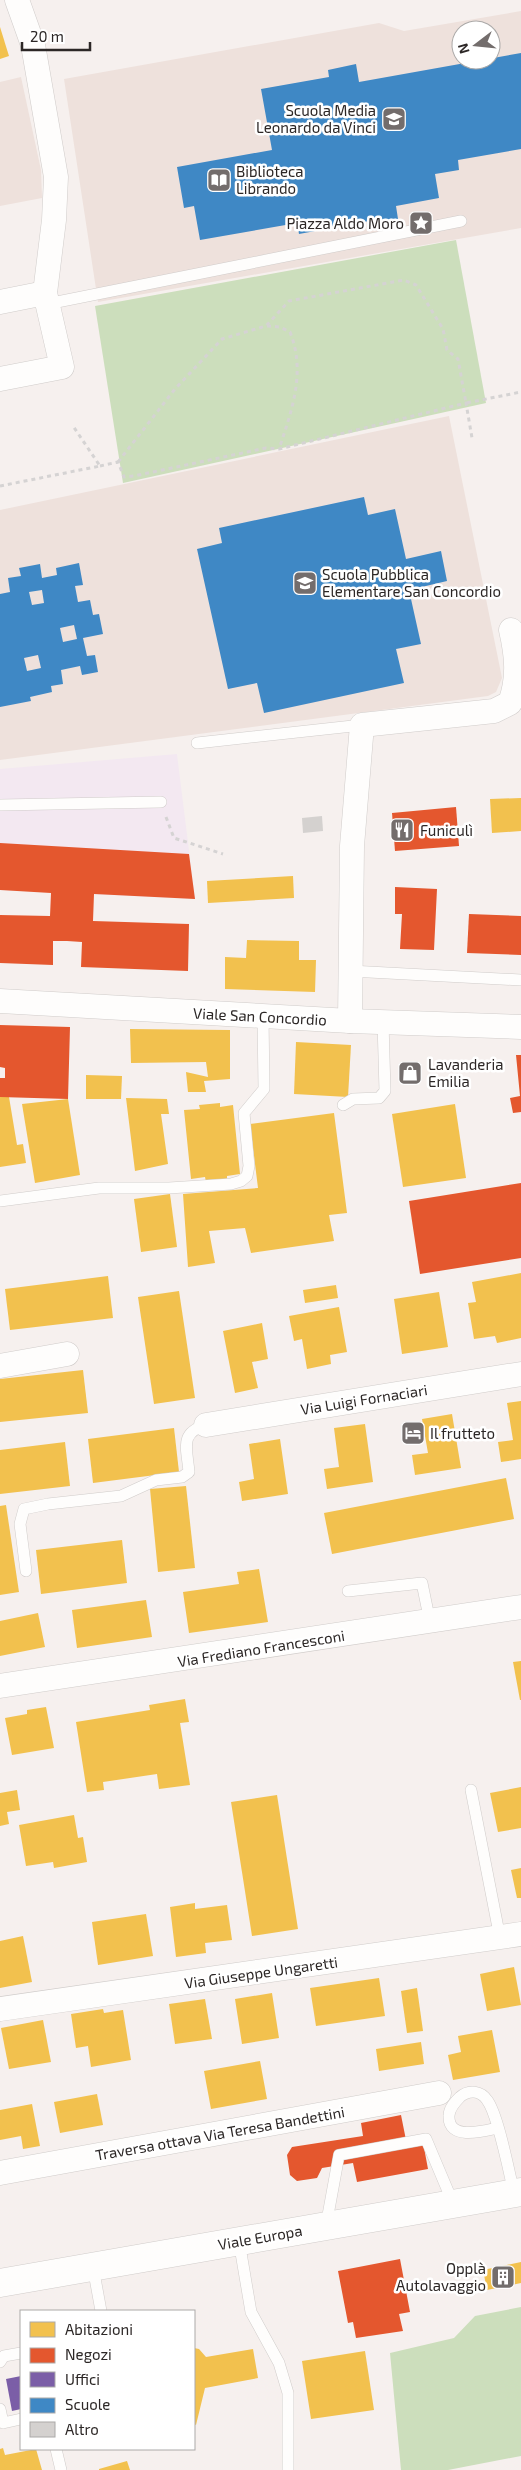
<svg xmlns="http://www.w3.org/2000/svg" width="521" height="2470" font-family="'Exo 2',sans-serif">
	<style>
		.commercial { fill: #f3e8f1 }
		.built { fill: #eee1dc; fill-rule: evenodd }
		.green { fill: #ccdebc }
		.homes { fill: #f2c14e }
		.shops { fill: #e4572e }
		.offices { fill: #7b5ea7 }
		.schools { fill: #3f88c5; fill-rule: evenodd }
		.building { fill: #d4d1cf }
		.lines { fill: none; stroke-linecap: round; stroke-linejoin: round }
		.service-casing { stroke: #d0ccca; stroke-width: 12 }
		.minor-casing { stroke: #d0ccca; stroke-width: 25 }
		.primary-casing { stroke: #d0ccca; stroke-width: 29 }
		.path { stroke: #d5d3d3; stroke-width: 3; stroke-dasharray: 4 4; stroke-linecap: butt }
		.service { stroke: #fefdfc; stroke-width: 11 }
		.minor { stroke: #fefdfc; stroke-width: 24 }
		.primary { stroke: #fefdfc; stroke-width: 28 }
		.labels { text-anchor: middle; dominant-baseline: central; stroke-width: 5; stroke-linejoin: round; paint-order: stroke }
		.poi-label { font-size: 15px; fill: #2c2726; stroke: #fff; text-anchor: start }
		.street-label { font-size: 15px; fill: #2c2726; stroke: #fff }
	</style>
	<rect width="100%" height="100%" fill="#f6f0ee"/>
	<!-- commercial -->
	<polygon class="commercial" points="177,754 195,899 0,890 0,769"/>
	<!-- built -->
	<g class="built">
		<path d="M521,11v217l-423,74 -34,-223 315,-56 25,8zM461,30h30v30h-30z"/>
		<polygon points="21,77 41,170 42,198 0,206 0,82"/>
		<polygon points="449,416 502,678 496,692 488,696 0,760 0,510"/>
	</g>
	<!-- green -->
	<g class="green">
		<polygon points="456,240 486,403 123,483 95,306"/>
		<polygon points="521,2307 521,2456 448,2470 401,2470 390,2353 454,2338 475,2316"/>
	</g>
	<!-- homes -->
	<g class="homes">
		<polygon points="0,27 9,56 0,59"/>
		<polygon points="521,798 521,831 492,833 490,799"/>
		<polygon points="293,876 294,898 208,903 207,881"/>
		<polygon points="247,940 299,941 299,960 316,960 315,992 225,989 225,957 246,958"/>
		<polygon points="130,1029 230,1030 230,1079 204,1081 206,1092 188,1092 186,1072 208,1077 206,1062 131,1063"/>
		<polygon points="296,1042 351,1045 348,1097 294,1094"/>
		<polygon points="86,1075 122,1076 121,1099 86,1099"/>
		<polygon points="0,1097 9,1097 17,1145 23,1144 26,1163 0,1167"/>
		<polygon points="126,1098 167,1099 169,1114 161,1114 168,1164 135,1171"/>
		<polygon points="68,1099 80,1175 35,1183 22,1104"/>
		<polygon points="220,1103 220,1107 233,1105 240,1174 227,1176 227,1179 206,1182 205,1177 191,1179 184,1110 200,1109 199,1105"/>
		<polygon points="455,1104 466,1178 403,1187 392,1114"/>
		<polygon points="334,1113 347,1213 329,1215 334,1241 251,1253 245,1228 209,1231 215,1263 188,1267 183,1194 258,1188 250,1124"/>
		<polygon points="170,1194 177,1247 141,1252 134,1199"/>
		<polygon points="521,1273 521,1338 497,1343 495,1336 474,1339 468,1303 476,1302 472,1282"/>
		<polygon points="108,1276 113,1318 10,1330 5,1289"/>
		<polygon points="336,1285 338,1298 305,1303 303,1290"/>
		<polygon points="179,1291 195,1398 154,1404 138,1297"/>
		<polygon points="439,1292 448,1347 402,1354 394,1299"/>
		<polygon points="339,1307 347,1352 330,1355 331,1364 307,1369 302,1339 294,1341 289,1316"/>
		<polygon points="262,1323 268,1359 252,1362 258,1388 235,1393 223,1331"/>
		<polygon points="83,1370 88,1413 0,1422 0,1379"/>
		<polygon points="521,1401 521,1459 501,1462 498,1442 513,1440 507,1403"/>
		<polygon points="452,1414 461,1468 415,1475 412,1455 428,1453 422,1419"/>
		<polygon points="365,1424 373,1482 327,1489 324,1469 339,1467 334,1428"/>
		<polygon points="174,1428 179,1472 93,1483 88,1439"/>
		<polygon points="280,1439 288,1494 242,1501 239,1482 254,1479 249,1444"/>
		<polygon points="65,1442 70,1486 0,1494 0,1450"/>
		<polygon points="506,1478 514,1519 332,1554 324,1513"/>
		<polygon points="186,1486 195,1568 158,1572 150,1489"/>
		<polygon points="6,1505 19,1592 0,1595 0,1506"/>
		<polygon points="122,1540 127,1583 41,1594 36,1550"/>
		<polygon points="259,1569 268,1622 189,1633 183,1592 239,1584 237,1572"/>
		<polygon points="146,1600 152,1637 77,1648 72,1610"/>
		<polygon points="38,1613 45,1647 0,1656 0,1621"/>
		<polygon points="521,1661 521,1700 520,1700 513,1662"/>
		<polygon points="185,1699 189,1722 180,1723 190,1785 159,1789 157,1774 103,1782 104,1790 87,1792 76,1722 150,1710 149,1705"/>
		<polygon points="46,1707 54,1748 12,1755 5,1718 27,1714 27,1710"/>
		<polygon points="521,1787 521,1828 498,1832 490,1793"/>
		<polygon points="17,1790 20,1810 7,1812 9,1824 0,1826 0,1793"/>
		<polygon points="277,1795 298,1929 252,1936 231,1802"/>
		<polygon points="74,1815 78,1838 83,1837 87,1862 54,1868 53,1862 26,1866 19,1825"/>
		<polygon points="521,1868 521,1898 517,1898 511,1870"/>
		<polygon points="195,1903 195,1909 227,1905 232,1940 205,1943 206,1953 176,1957 170,1907"/>
		<polygon points="146,1914 153,1956 98,1965 92,1922"/>
		<polygon points="23,1936 32,1982 0,1988 0,1941"/>
		<polygon points="514,1967 521,2005 487,2011 480,1974"/>
		<polygon points="379,1978 385,2016 316,2026 310,1988"/>
		<polygon points="417,1988 423,2031 407,2033 401,1991"/>
		<polygon points="272,1993 279,2038 242,2044 235,1999"/>
		<polygon points="205,1999 212,2039 175,2044 169,2004"/>
		<polygon points="103,2009 104,2013 123,2010 131,2060 91,2067 88,2046 76,2048 71,2014"/>
		<polygon points="43,2020 51,2062 9,2069 1,2028"/>
		<polygon points="492,2030 500,2072 453,2080 448,2055 461,2052 458,2036"/>
		<polygon points="421,2042 424,2064 379,2071 376,2049"/>
		<polygon points="260,2061 267,2099 211,2109 204,2071"/>
		<polygon points="97,2094 103,2125 60,2133 54,2102"/>
		<polygon points="32,2104 40,2146 23,2149 21,2136 0,2140 0,2110"/>
		<polygon points="521,2262 521,2283 487,2290 483,2270"/>
		<polygon points="194,2348 199,2349 206,2357 253,2349 258,2378 205,2388 196,2425 194,2424"/>
		<polygon points="365,2351 374,2410 311,2419 302,2361"/>
		<polygon points="3,2448 5,2455 36,2449 42,2470 0,2470 0,2449"/>
		<polygon points="127,2461 130,2470 99,2470 99,2469"/>
	</g>
	<!-- shops -->
	<g class="shops">
		<polygon points="456,807 459,846 395,851 392,813"/>
		<polygon points="0,843 189,854 195,899 94,894 93,921 189,924 188,971 81,967 82,942 67,941 53,941 53,965 0,963 0,915 50,916 51,893 0,890"/>
		<polygon points="395,887 437,889 434,950 400,949 402,914 395,914"/>
		<polygon points="469,914 521,916 521,955 467,953"/>
		<polygon points="0,1025 70,1027 68,1099 0,1097 0,1078 5,1078 5,1068 0,1067"/>
		<polygon points="516,1055 521,1055 521,1112 513,1113 510,1098 520,1096"/>
		<polygon points="521,1183 521,1258 420,1274 409,1201"/>
		<polygon points="401,2115 406,2140 422,2137 428,2169 357,2182 353,2163 322,2168 317,2178 297,2181 290,2175 287,2155 292,2147 363,2136 361,2123"/>
		<polygon points="400,2259 410,2312 399,2314 403,2331 356,2338 353,2322 348,2323 338,2271"/>
	</g>
	<!-- offices -->
	<polygon class="offices" points="21,2376 21,2409 12,2411 6,2379"/>
	<!-- schools -->
	<g class="schools">
		<polygon points="521,53 521,149 458,160 459,170 435,174 439,198 396,206 398,219 375,223 375,220 299,234 297,223 200,240 194,206 184,208 177,167 272,150 261,89 329,77 328,70 356,64 359,82"/>
		<polygon points="364,497 368,515 395,509 406,559 441,551 447,581 409,590 421,644 396,649 404,683 264,713 257,683 228,689 197,549 222,543 219,528"/>
		<path d="M79,563l4,22 -8,1 3,16 12,-2 3,15 6,-1 4,20 -20,4 4,18 8,-1 3,17 -16,3 -2,-9 -19,4 2,14 -12,2 1,6 -22,5 1,4 -31,6v-113l10,-2 -2,-14 13,-2 -2,-8 21,-4 2,14 15,-3 -1,-7zM42,590l2,13 -12,2 -3,-13zM74,625l3,14 -14,3 -3,-14zM38,655l3,13 -14,3 -3,-13z"/>
	</g>
	<!-- building -->
	<polygon class="building" points="322,816 323,831 303,833 302,818"/>
	<g class="lines">
		<!-- service casing -->
		<g class="service-casing">
			<g id="service">
				<polyline points="47,304 461,221"/>
				<polyline points="197,743 362,725"/>
				<polyline points="0,805 161,802"/>
				<polyline points="350,971 521,980"/>
				<polyline points="343,1105 353,1099 379,1098 385,1091 383,1022"/>
				<polyline points="0,1201 99,1188 169,1188 231,1184 241,1181 247,1176 249,1166 244,1113 264,1089 263,1016"/>
				<path d="M26,1571l-6,-47 4,-15 24,-5 73,-8 35,-16 26,-3 7,-5c-2,-24 -10,-39 17,-47"/>
				<polyline points="348,1591 422,1583 430,1622"/>
				<polyline points="471,1790 500,1938"/>
				<path d="M497,2128c-13,3 -49,13 -48,-12 0,-8 6,-14 11,-19 9,-8 21,-6 27,3 11,14 22,72 27,93"/>
				<polyline points="326,2226 339,2155 426,2139 453,2203"/>
				<polyline points="239,2241 251,2312 279,2363 288,2393 288,2470"/>
				<polyline points="93,2267 101,2311"/>
				<polyline points="0,2362 4,2356 21,2353"/>
				<polyline points="0,2409 3,2423 21,2419"/>
				<polyline points="56,2449 61,2470"/>
			</g>
		</g>
		<!-- minor casing -->
		<g class="minor-casing">
			<g id="minor">
				<polyline points="17,0 33,45 56,177 54,220 45,293"/>
				<polyline points="0,302 45,293 62,367 0,379"/>
				<polyline points="0,1001 350,1021 521,1027"/>
				<path d="M350,1021l2,-175 10,-121 132,-14 16,-8c9,-25 7,-47 1,-73"/>
				<polyline points="0,1366 67,1354"/>
				<polyline points="206,1425 521,1374"/>
				<polyline points="0,1686 521,1607"/>
				<polyline points="0,2009 521,1934"/>
				<polyline points="0,2173 439,2093"/>
			</g>
		</g>
		<!-- primary casing -->
		<g class="primary-casing">
			<polyline id="primary" points="0,2283 521,2192"/>
		</g>
		<!-- path -->
		<g class="path">
			<path d="M267,326l13,1 10,5c16,40 2,78 -11,117"/>
			<polyline points="118,462 175,389 222,339 266,326 289,301 404,280 416,285 443,329 447,350 458,359 466,403 521,392"/>
			<polyline points="100,466 118,462 124,477 134,476 266,448 279,449 466,403 472,438"/>
			<polyline points="0,486 100,466 73,426"/>
			<polyline points="166,817 174,838 223,854"/>
		</g>
		<!-- service -->
		<use href="#service" class="service"/>
		<!-- minor -->
		<use href="#minor" class="minor"/>
		<!-- primary -->
		<use href="#primary" class="primary"/>
	</g>
	<!-- icons -->
	<defs>
		<g id="school-square" transform="scale(1.25)"><rect x="-9" y="-9" width="18" height="18" rx="4" fill="#736d6c" stroke="#fff"/><path d="M0-5L7-2L0 1L-7-2ZM-4 1L0 2.5L4 1V4Q0 6-4 4Z" fill="#fff"/></g>
		<g id="library-square" transform="scale(1.25)"><rect x="-9" y="-9" width="18" height="18" rx="4" fill="#736d6c" stroke="#fff"/><path d="M-6-4Q-3-5.5-.7-3.5V5Q-3 3-6 4ZM6-4Q3-5.5 .7-3.5V5Q3 3 6 4Z" fill="#fff"/></g>
		<g id="sight-square" transform="scale(1.25)"><rect x="-9" y="-9" width="18" height="18" rx="4" fill="#736d6c" stroke="#fff"/><path d="M0-6L1.8-2.2L6-1.7L2.9 1.2L3.7 5.4L0 3.3L-3.7 5.4L-2.9 1.2L-6-1.7L-1.8-2.2Z" fill="#fff"/></g>
		<g id="restaurant-square" transform="scale(1.25)"><rect x="-9" y="-9" width="18" height="18" rx="4" fill="#736d6c" stroke="#fff"/><path d="M-5-6h1v4h1v-4h1v4h1v-4h1v5L-1.5 .5V6h-2V.5L-5-1ZM5-6V6H3V1.5H1.5Q1.5-4 5-6Z" fill="#fff"/></g>
		<g id="shop-square" transform="scale(1.25)"><rect x="-9" y="-9" width="18" height="18" rx="4" fill="#736d6c" stroke="#fff"/><path d="M-5-2.5h2.3a2.7 3.5 0 0 1 5.4 0H5L5.5 6h-11ZM-1.5-2.5h3a1.5 2.3 0 0 0-3 0Z" fill="#fff"/></g>
		<g id="hotel-square" transform="scale(1.25)"><rect x="-9" y="-9" width="18" height="18" rx="4" fill="#736d6c" stroke="#fff"/><path d="M-6-4.5h1.5V1H6V5H4.5V3h-9V5H-6ZM-4 0a1.8 1.8 0 1 1 3.6 0ZM.5 0V-2.5h3Q6-2.5 6 0Z" fill="#fff"/></g>
		<g id="building-square" transform="scale(1.25)"><rect x="-9" y="-9" width="18" height="18" rx="4" fill="#736d6c" stroke="#fff"/><path d="M-4-6H4V6H1V3H-1V6H-4ZM-2.5-4.3h1.7v1.8h-1.7ZM.8-4.3h1.7v1.8H.8ZM-2.5-1h1.7V.8h-1.7ZM.8-1h1.7V.8H.8Z" fill="#fff"/></g>
	</defs>
	<g fill-rule="evenodd">
		<use href="#school-square" x="394" y="119"/>
		<use href="#library-square" x="219" y="180"/>
		<use href="#sight-square" x="421" y="223"/>
		<use href="#school-square" x="305" y="583"/>
		<use href="#restaurant-square" x="402" y="830"/>
		<use href="#shop-square" x="410" y="1073"/>
		<use href="#hotel-square" x="413" y="1433"/>
		<use href="#building-square" x="503" y="2277"/>
	</g>
	<g class="labels">
		<!-- poi labels -->
		<g class="poi-label">
			<text x="376" y="110" text-anchor="end">Scuola Media<tspan x="376" dy="17">Leonardo da Vinci</tspan></text>
			<text x="236" y="171">Biblioteca<tspan x="236" dy="17">Librando</tspan></text>
			<text x="404" y="223" text-anchor="end">Piazza Aldo Moro</text>
			<text x="322" y="574">Scuola Pubblica<tspan x="322" dy="17">Elementare San Concordio</tspan></text>
			<text x="420" y="830">Funiculì</text>
			<text x="428" y="1064">Lavanderia<tspan x="428" dy="17">Emilia</tspan></text>
			<text x="430" y="1433">Il frutteto</text>
			<text x="486" y="2268" text-anchor="end">Opplà<tspan x="486" dy="17">Autolavaggio</tspan></text>
		</g>
		<!-- street labels -->
		<g class="street-label">
			<text transform="translate(260 1016) rotate(3)">Viale San Concordio</text>
			<text transform="translate(364 1399) rotate(-9)">Via Luigi Fornaciari</text>
			<text transform="translate(261 1648) rotate(-9)">Via Frediano Francesconi</text>
			<text transform="translate(261 1972) rotate(-8)">Via Giuseppe Ungaretti</text>
			<text transform="translate(220 2133) rotate(-10)">Traversa ottava Via Teresa Bandettini</text>
			<text transform="translate(260 2237) rotate(-10)">Viale Europa</text>
		</g>
	</g>
	<!-- legend -->
	<rect x="20" y="2310" width="175" height="140" fill="#ffffff" stroke="#aba9a8"/>
	<rect x="30" y="2322" width="25" height="15" fill="#f2c14e" stroke="#aba9a8"/>
	<text x="65" y="2335" font-size="15" fill="#2c2726">Abitazioni</text>
	<rect x="30" y="2348" width="25" height="15" fill="#e4572e" stroke="#aba9a8"/>
	<text x="65" y="2360" font-size="15" fill="#2c2726">Negozi</text>
	<rect x="30" y="2372" width="25" height="15" fill="#7b5ea7" stroke="#aba9a8"/>
	<text x="65" y="2385" font-size="15" fill="#2c2726">Uffici</text>
	<rect x="30" y="2398" width="25" height="15" fill="#3f88c5" stroke="#aba9a8"/>
	<text x="65" y="2410" font-size="15" fill="#2c2726">Scuole</text>
	<rect x="30" y="2422" width="25" height="15" fill="#d4d1cf" stroke="#aba9a8"/>
	<text x="65" y="2435" font-size="15" fill="#2c2726">Altro</text>
	<!-- north arrow -->
	<g transform="translate(476 45) rotate(254)"><circle r="24" fill="#ffffff" stroke="#aba9a8"/>
	<path d="M0-4L9 19L0 12L-9 19Z" fill="#736d6c"/>
	<text y="-8" font-size="14" font-weight="bold" text-anchor="middle" fill="#2c2726">N</text>
	</g>
	<!-- scale -->
	<path d="M22 42v8h68v-8" fill="none" stroke="#2c2726" stroke-width="2.5"/>
	<text x="30" y="42" font-size="15" fill="#2c2726" stroke="#ffffff" stroke-width="4" paint-order="stroke">20 m</text>
</svg>
